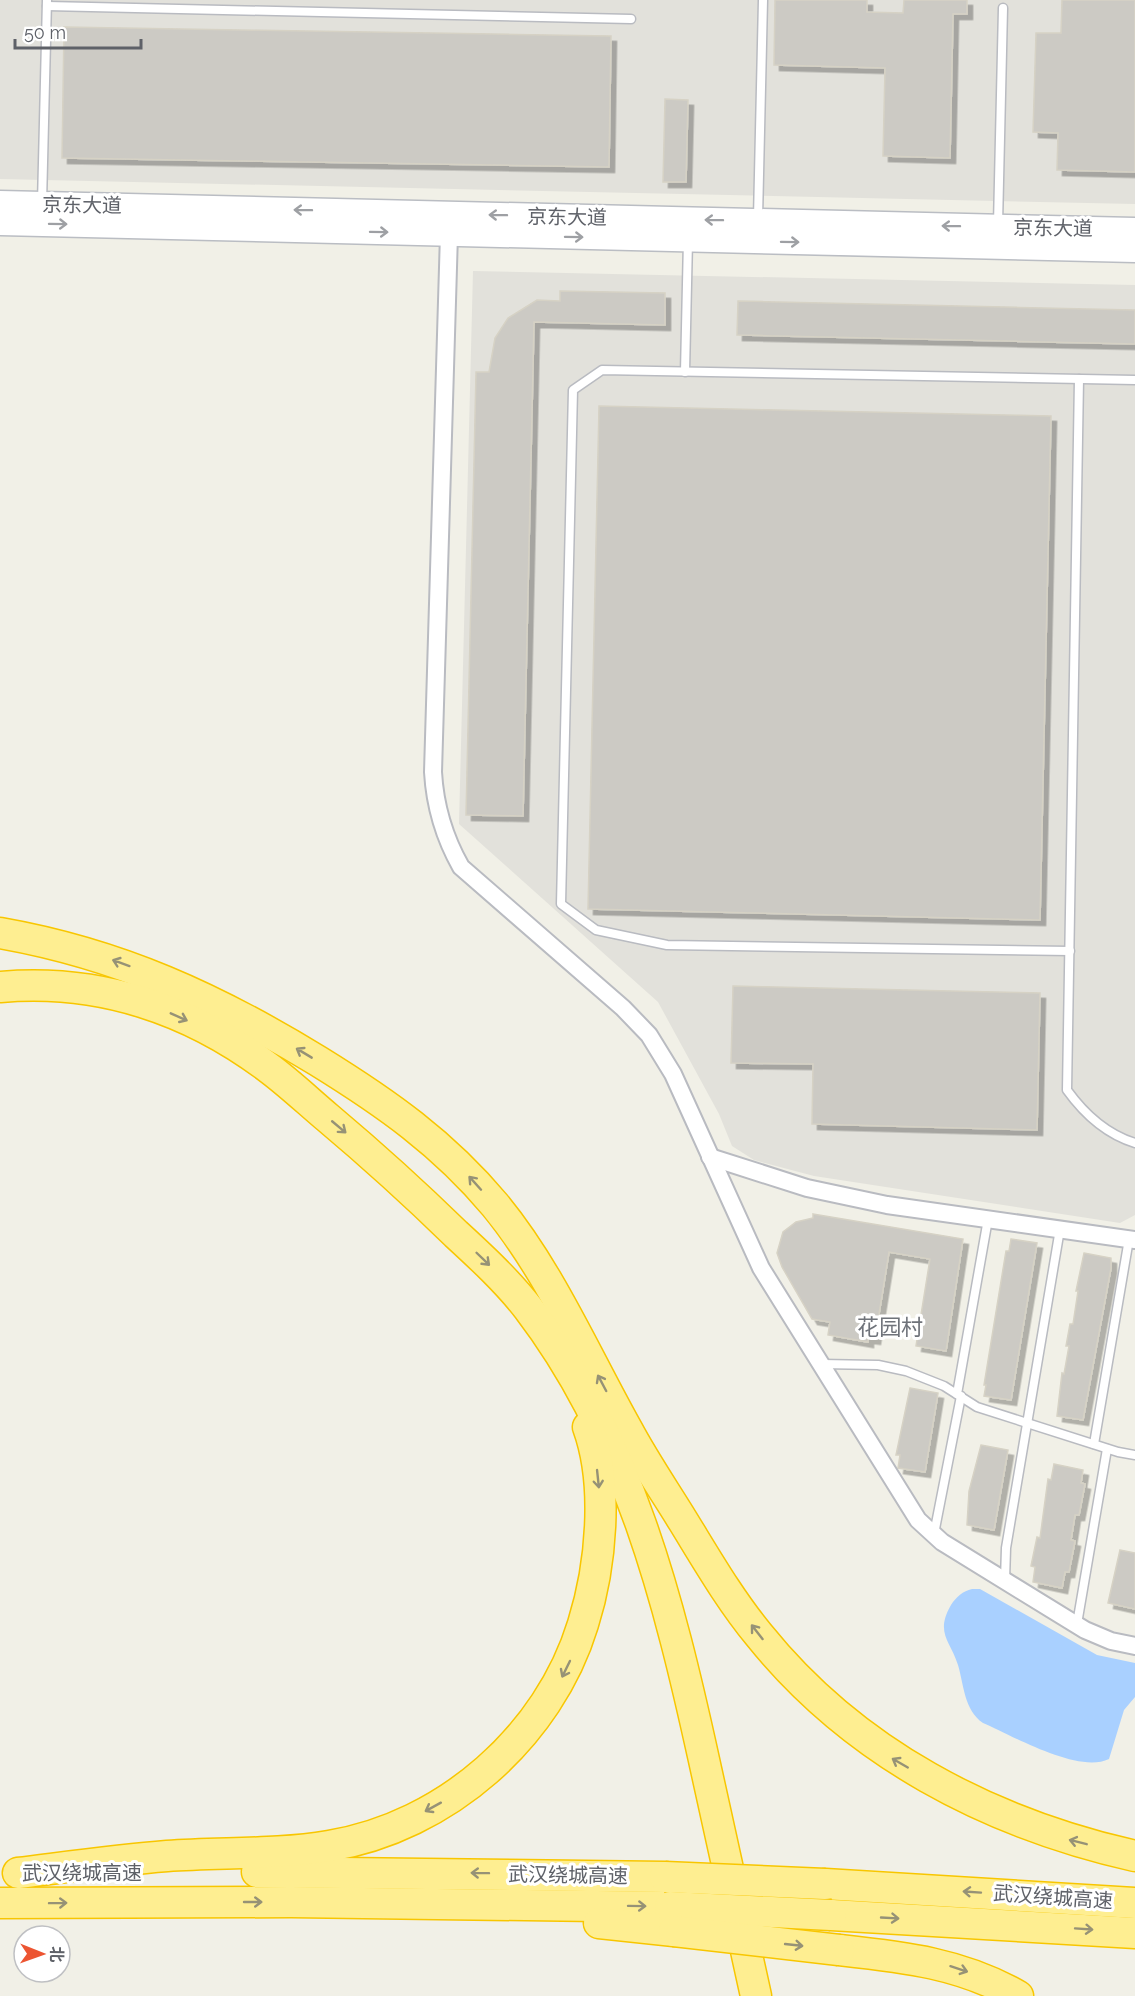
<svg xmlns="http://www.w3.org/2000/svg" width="1135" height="1996" font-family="Raleway,'Noto Sans SC',sans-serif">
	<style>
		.industrial { fill: #e2e1db }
		.water { fill: #a9d0ff }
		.building { fill: #cccac4; stroke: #d6d2c5; stroke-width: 1.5; filter: url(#shadow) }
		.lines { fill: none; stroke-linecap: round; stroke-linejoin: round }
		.service-casing { stroke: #b9bbc1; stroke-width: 11 }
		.minor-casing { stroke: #b9bbc1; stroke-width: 20 }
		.secondary-casing { stroke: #babdc3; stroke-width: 27 }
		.motorway-casing { stroke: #f8c600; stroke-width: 33 }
		.service { stroke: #fff; stroke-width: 8 }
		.minor { stroke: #fff; stroke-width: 16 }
		.secondary { stroke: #fff; stroke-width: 24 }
		.motorway { stroke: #feee91; stroke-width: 30 }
		.motorway-bridge-casing { stroke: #f8c600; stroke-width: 33; stroke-linecap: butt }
		.motorway-bridge { stroke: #feee91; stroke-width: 30 }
		.oneway { stroke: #9ea0a4 }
		.oneway2 { stroke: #969276 }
		.labels { text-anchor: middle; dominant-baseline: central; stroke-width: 6; stroke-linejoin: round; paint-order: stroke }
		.street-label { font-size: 20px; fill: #5e6168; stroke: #fff }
		.quarter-label { font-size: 22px; fill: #6f737a; stroke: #fff }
	</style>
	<defs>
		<filter id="shadow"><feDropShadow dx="5.5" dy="5.5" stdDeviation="0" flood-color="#0004"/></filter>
	</defs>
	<rect width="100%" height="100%" fill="#f1f0e7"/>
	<!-- industrial -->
	<g class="industrial">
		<polygon points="0,0 1135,0 1135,204 0,179"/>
		<polygon points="473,271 1135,285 1135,1215 1120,1223 814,1176 754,1160 732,1146 719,1114 658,1002 459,824"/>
	</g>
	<!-- water -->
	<path class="water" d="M972,1589h8l117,66 38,8v34l-11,13 -15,49c-31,15 -96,-23 -126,-36 -19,-13 -19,-38 -25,-58 -8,-25 -23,-32 -7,-60 5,-8 12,-14 21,-16z"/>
	<!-- building -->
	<g class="building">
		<polygon points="775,0 867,0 867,12 903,13 904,0 967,0 967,14 953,14 950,158 883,156 885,68 774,65"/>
		<polygon points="1062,0 1135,0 1135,172 1057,170 1058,133 1033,132 1036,33 1061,33"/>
		<polygon points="64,27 611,36 609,167 62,158"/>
		<polygon points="665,99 688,100 686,182 663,182"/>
		<polygon points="560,291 665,293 665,325 534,322 523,816 466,815 476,372 489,372 495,338 508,318 537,300 560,301"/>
		<polygon points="738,301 1135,310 1135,344 737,335"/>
		<polygon points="599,406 1051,416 1040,920 588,909"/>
		<polygon points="733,986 1040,993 1037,1130 812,1124 813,1064 731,1063"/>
		<polygon points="813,1214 963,1239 946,1351 916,1346 930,1259 889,1252 875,1339 868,1338 868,1342 828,1335 830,1322 812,1319 782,1267 777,1253 783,1232 796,1222 813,1218"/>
		<polygon points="1011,1239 1037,1243 1011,1400 984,1396 986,1385 984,1385 1006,1251 1009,1251"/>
		<polygon points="1084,1253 1111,1258 1111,1268 1083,1420 1057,1416 1062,1373 1064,1374 1069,1346 1066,1346 1070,1324 1073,1324 1078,1291 1076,1291"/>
		<polygon points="910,1388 938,1393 925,1472 898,1468 900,1455 896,1455"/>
		<polygon points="981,1445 1008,1450 994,1530 967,1525 969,1491"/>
		<polygon points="1054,1464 1083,1470 1081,1483 1085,1484 1079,1515 1075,1515 1071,1540 1075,1541 1069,1572 1065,1572 1062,1588 1033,1582 1035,1567 1031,1566 1037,1537 1040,1538 1048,1479 1051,1480"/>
		<polygon points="1120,1550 1135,1553 1135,1609 1108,1603"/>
	</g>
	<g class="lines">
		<!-- service casing -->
		<g class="service-casing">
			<g id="service">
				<polyline points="47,6 631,19"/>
				<polyline points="42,203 47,0"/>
				<polyline points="758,218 763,0"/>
				<polyline points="998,224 1003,8"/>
				<polyline points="685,372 688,240"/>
				<path d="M1079,379l-12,711c18,25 39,44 68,53"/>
				<polyline points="1070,951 667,945 596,930 561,904 573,390 602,370 1135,380"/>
				<polyline points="821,1364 878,1365 906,1371 944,1386 977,1407 1118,1452 1135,1455"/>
				<polyline points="957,1394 988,1219"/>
				<polyline points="1094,1444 1129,1239"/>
				<polyline points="934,1534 961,1396"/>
				<polyline points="1005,1580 1006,1548 1060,1229"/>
				<polyline points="1077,1624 1107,1449"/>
			</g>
		</g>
		<!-- minor casing -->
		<g class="minor-casing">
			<g id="minor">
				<path d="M449,234l-16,538c2,35 11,65 28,95l162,141 26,27 24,39 88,194 157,252 24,22 143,88 26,11 24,5"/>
				<polyline points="710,1157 807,1188 887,1205 1135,1240"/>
			</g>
		</g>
		<!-- secondary casing -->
		<g class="secondary-casing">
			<g id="secondary">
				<polyline points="0,203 1135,230"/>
				<polyline points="0,223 1135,250"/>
			</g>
		</g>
		<!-- motorway casing -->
		<g class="motorway-casing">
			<g id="motorway">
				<path d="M0,933c119,21 215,65 318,128 68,42 125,82 177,144 55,67 90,149 132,224 17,32 37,61 56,92 24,39 47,79 76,114 95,118 230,188 376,221"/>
				<path d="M0,987c99,-9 191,22 270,82 20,15 39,33 58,49 44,37 87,76 128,116 25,23 51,47 72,74 101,132 141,293 176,452 17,79 35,157 52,236"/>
				<polyline points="257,1872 665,1877"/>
				<path d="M18,1873c49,-6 99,-13 149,-17 54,-4 109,-1 162,-10 117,-19 220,-110 254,-222 18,-57 26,-139 5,-197"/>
				<polyline points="825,1884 1135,1903"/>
				<polyline points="0,1903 291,1902 670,1907"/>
				<polyline points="831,1915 1135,1933"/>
				<polyline points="599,1923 674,1931"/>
				<path d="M839,1950c64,7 122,13 179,46"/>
			</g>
		</g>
		<!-- service -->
		<use href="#service" class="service"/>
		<!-- minor -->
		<use href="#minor" class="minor"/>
		<!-- secondary -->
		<use href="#secondary" class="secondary"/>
		<!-- motorway -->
		<use href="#motorway" class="motorway"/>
		<!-- motorway-bridge casing -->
		<g class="motorway-bridge-casing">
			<g id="motorway-bridge">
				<polyline points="665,1877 825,1884"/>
				<polyline points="670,1907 831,1915"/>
				<polyline points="674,1931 839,1950"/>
			</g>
		</g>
		<!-- motorway-bridge -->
		<use href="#motorway-bridge" class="motorway-bridge"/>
	</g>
	<!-- one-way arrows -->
	<defs><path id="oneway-shaft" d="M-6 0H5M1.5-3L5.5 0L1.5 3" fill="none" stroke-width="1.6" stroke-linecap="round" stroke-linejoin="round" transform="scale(1.5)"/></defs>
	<g class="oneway">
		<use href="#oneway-shaft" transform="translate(303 210) rotate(-179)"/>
		<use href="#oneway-shaft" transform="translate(498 215) rotate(-179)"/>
		<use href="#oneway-shaft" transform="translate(714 220) rotate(-179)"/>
		<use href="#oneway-shaft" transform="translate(58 224) rotate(1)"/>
		<use href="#oneway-shaft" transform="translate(951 226) rotate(-179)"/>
		<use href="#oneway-shaft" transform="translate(379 232) rotate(1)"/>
		<use href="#oneway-shaft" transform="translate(574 237) rotate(1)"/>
		<use href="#oneway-shaft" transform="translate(790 242) rotate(1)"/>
	</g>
	<g class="oneway2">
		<use href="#oneway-shaft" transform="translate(121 963) rotate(-160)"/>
		<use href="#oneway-shaft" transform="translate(179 1017) rotate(24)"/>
		<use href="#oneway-shaft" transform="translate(304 1053) rotate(-149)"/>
		<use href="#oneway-shaft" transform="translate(339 1127) rotate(40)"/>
		<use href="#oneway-shaft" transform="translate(475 1183) rotate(-132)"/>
		<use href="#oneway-shaft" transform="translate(483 1259) rotate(44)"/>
		<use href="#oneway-shaft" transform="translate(602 1383) rotate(-118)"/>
		<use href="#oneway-shaft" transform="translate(598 1479) rotate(84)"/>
		<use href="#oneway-shaft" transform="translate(757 1632) rotate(-128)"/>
		<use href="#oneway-shaft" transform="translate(566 1669) rotate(116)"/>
		<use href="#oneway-shaft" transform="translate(900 1763) rotate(-150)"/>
		<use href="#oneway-shaft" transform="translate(433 1807) rotate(151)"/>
		<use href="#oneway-shaft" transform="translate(1078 1842) rotate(-166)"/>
		<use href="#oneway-shaft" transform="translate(480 1873) rotate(-179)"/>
		<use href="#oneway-shaft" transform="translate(972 1892) rotate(-176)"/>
		<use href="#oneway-shaft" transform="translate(253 1902)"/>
		<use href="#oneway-shaft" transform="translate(58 1903) rotate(-1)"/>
		<use href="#oneway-shaft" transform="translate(637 1906) rotate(1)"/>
		<use href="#oneway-shaft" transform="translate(890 1918) rotate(3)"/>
		<use href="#oneway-shaft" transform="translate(1084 1929) rotate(4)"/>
		<use href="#oneway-shaft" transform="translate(794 1945) rotate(6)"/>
		<use href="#oneway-shaft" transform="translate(959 1969) rotate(18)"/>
	</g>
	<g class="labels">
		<!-- street labels -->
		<g class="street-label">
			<text transform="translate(82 205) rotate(1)">京东大道</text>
			<text transform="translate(567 217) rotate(1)">京东大道</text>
			<text transform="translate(1053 228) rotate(1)">京东大道</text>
			<text x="82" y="1873">武汉绕城高速</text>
			<text transform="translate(568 1875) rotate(1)">武汉绕城高速</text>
			<text transform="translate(1053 1897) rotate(4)">武汉绕城高速</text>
		</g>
		<!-- quarter labels -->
		<g class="quarter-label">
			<text x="890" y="1327">花园村</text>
		</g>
	</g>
	<!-- north arrow -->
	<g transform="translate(42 1954) rotate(91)"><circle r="28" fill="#ffffff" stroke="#bfc0c3" stroke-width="1.5"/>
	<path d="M0-4.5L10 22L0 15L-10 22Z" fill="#ec5532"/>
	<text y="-9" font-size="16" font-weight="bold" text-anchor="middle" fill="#5e6168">北</text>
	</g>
	<!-- scale -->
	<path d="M15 39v9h126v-9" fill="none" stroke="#5e6168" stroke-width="3"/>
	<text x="24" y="39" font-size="18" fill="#5e6168" stroke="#ffffff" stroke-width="4.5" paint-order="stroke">50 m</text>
</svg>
